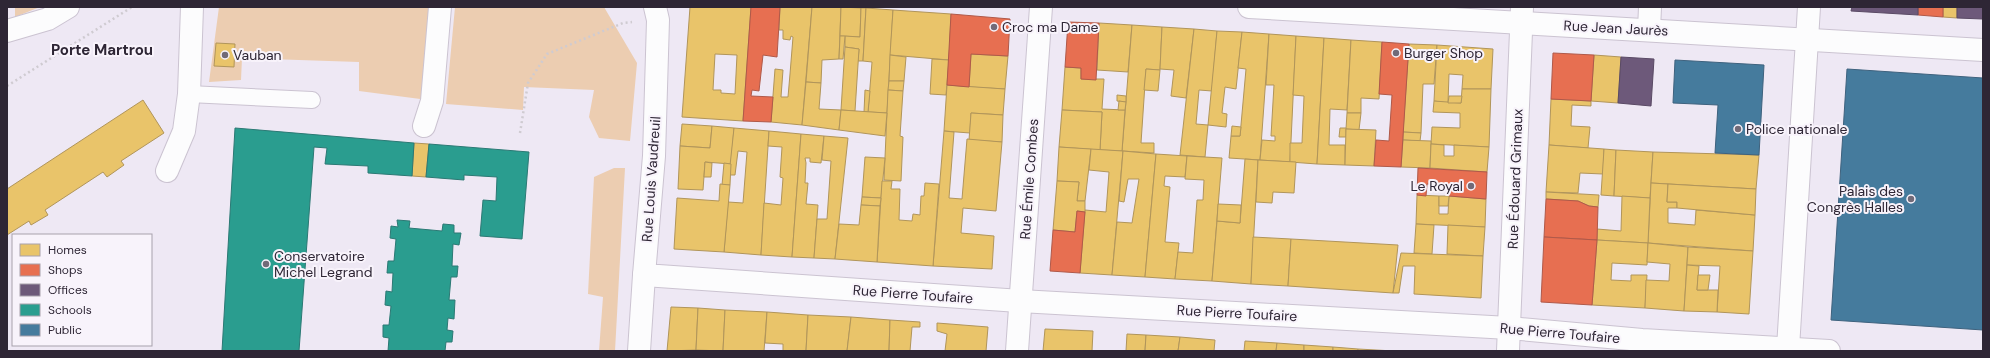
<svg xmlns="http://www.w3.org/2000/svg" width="1990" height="358" font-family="'DM Sans',sans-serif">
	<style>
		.green { fill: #eccdb1 }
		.homes { fill: #e9c46a; stroke: #b1955a; fill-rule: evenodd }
		.shops { fill: #e76f51; stroke: #b05949 }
		.offices { fill: #6d597a; stroke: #5a4a65 }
		.schools { fill: #2a9d8f; stroke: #2b7974 }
		.public { fill: #457b9d; stroke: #3e627e }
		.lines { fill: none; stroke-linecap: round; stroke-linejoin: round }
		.lane-casing { stroke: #cbc3d1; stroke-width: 18 }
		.street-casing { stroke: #cbc3d1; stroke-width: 24 }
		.secondary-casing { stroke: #cbc3d1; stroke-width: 24 }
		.path { stroke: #cfcbd1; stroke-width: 2.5; stroke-dasharray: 2 3; stroke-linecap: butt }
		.lane { stroke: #fcfcfd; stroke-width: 16 }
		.street { stroke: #fcfcfd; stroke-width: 22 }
		.secondary { stroke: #fcfcfd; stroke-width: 22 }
		.poi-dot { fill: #716a78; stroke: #f8f3fb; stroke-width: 1.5 }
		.labels { text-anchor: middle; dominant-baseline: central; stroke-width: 4; stroke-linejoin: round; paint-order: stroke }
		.poi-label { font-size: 14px; fill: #2e2635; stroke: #f8f3fb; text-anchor: start }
		.street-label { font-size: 14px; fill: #2e2635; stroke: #f8f3fb }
		.neighbourhood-label { font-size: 15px; font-weight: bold; fill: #2e2635; stroke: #f8f3fb }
	</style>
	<rect width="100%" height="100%" fill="#eee8f4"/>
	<!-- green -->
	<g class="green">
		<polygon points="15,7 40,7 15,17"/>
		<polygon points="219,7 430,7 428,100 359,91 359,62 242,58 241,80 209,82"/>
		<polygon points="455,7 604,7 637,63 630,141 599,138 589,117 594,90 524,87 523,110 446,104"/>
		<polygon points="614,168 625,168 615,351 599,351 603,297 588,294 594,177"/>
	</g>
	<!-- homes -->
	<g class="homes">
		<path d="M690,7h61l-8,114 -61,-4zM715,54l22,1 -2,39 -14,-1v-3h-8z"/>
		<polygon points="780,7 812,7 802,125 771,122 775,69 783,70 781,97 788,97 790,74 793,37 791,36 790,40 783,39 783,30 779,30"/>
		<polygon points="812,7 841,7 839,59 822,60 821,83 806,82"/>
		<polygon points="841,7 861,8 860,37 840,36"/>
		<polygon points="1943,7 1957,7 1957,18 1943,17"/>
		<polygon points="861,8 866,8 863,61 858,61 859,49 845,47 845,36 860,37"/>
		<polygon points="866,8 893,10 887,113 868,112 872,62 863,61"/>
		<polygon points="893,10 951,14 949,60 890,55"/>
		<polygon points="1099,23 1132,25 1128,72 1097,70"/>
		<polygon points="1132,25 1162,27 1160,70 1146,69 1141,143 1154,143 1154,153 1122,151"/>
		<polygon points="1162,27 1194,29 1186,98 1171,96 1174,70 1160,69"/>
		<polygon points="1194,29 1217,31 1212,91 1199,90 1196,124 1208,125 1205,157 1180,155"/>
		<polygon points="1217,31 1242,32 1236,89 1225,87 1222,113 1227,114 1226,127 1208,125"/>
		<polygon points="1242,32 1269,34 1260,160 1229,158 1231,136 1240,136 1246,69 1238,68"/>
		<polygon points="1269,34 1296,36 1290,162 1260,160 1262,140 1275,141 1275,136 1271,136 1274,85 1266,85"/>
		<polygon points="840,36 845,36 843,59 839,59"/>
		<polygon points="1296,36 1324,38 1317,164 1290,162 1290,143 1302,143 1304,96 1293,95"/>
		<polygon points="1324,38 1351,40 1347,110 1330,109 1329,145 1345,145 1345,165 1317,164"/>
		<polygon points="1351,40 1382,42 1379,99 1361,98 1361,113 1347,113"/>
		<polygon points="216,43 235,44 234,67 214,66"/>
		<polygon points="1409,44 1437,45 1434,84 1423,84 1421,133 1403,132"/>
		<polygon points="1437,45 1493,49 1491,89 1462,89 1463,75 1449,74 1448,103 1434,101"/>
		<polygon points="845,47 859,49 855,111 841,110"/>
		<polygon points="971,54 1008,56 1005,89 969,87"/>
		<polygon points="890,55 906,57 904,81 889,81"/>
		<polygon points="1594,55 1621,57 1618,103 1591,101"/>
		<polygon points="932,59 949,60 946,95 930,94"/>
		<polygon points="1065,67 1081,68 1081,79 1104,79 1102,109 1125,110 1122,151 1100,150 1102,112 1062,110"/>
		<polygon points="1146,69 1160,70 1158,91 1144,90"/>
		<polygon points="889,81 904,81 903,91 888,90"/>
		<polygon points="806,82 821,83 819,109 841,110 839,130 802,125"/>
		<polygon points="947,85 1005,89 1003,115 971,113 970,133 944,131"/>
		<polygon points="1462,89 1491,89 1489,147 1431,144 1432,127 1460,128 1460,113 1433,112 1434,101 1461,103"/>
		<polygon points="865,90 870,91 868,112 864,112"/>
		<polygon points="888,90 903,91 900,136 903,137 901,181 884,180"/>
		<polygon points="1117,95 1126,96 1126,102 1117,101"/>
		<polygon points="1449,96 1462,96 1461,103 1448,103"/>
		<polygon points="1551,99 1591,101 1591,106 1572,105 1571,126 1590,127 1588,148 1549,145"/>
		<polygon points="143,100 164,133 121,161 124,165 107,177 103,172 45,210 48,215 31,225 29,221 7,235 7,189"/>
		<polygon points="1119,101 1126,102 1125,110 1118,110"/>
		<polygon points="841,110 887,113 885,136 839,130"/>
		<polygon points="1062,110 1102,112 1100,150 1059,147"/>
		<polygon points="971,113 1003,115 1002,142 969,140"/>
		<polygon points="1347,113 1361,113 1359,130 1346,129"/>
		<polygon points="682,124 712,126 710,148 680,146"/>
		<polygon points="712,126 734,128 731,164 705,162 703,190 678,189 680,146 710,148"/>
		<polygon points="1232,126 1241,127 1240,136 1231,136"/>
		<polygon points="734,128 769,131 761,255 724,252 728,202 743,203 747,152 738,151 735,175 729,175"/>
		<polygon points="1340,128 1346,128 1346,137 1339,137"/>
		<polygon points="1346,129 1376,130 1374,166 1345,165"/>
		<polygon points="769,131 801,134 792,257 761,255 764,203 781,205 783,178 780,177 782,147 768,146"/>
		<polygon points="944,131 954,132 949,198 962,199 967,139 1002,142 996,211 963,208 961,233 994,236 992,269 933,266"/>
		<polygon points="1403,132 1421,133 1420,141 1403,140"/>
		<polygon points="801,134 824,136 821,163 810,162 810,158 805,158 806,163 805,183 808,183 806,204 818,205 814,258 792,257"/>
		<polygon points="824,136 848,138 835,259 814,258 817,219 827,219 831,161 822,160"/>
		<polygon points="1403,140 1431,141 1430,168 1401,167"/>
		<polygon points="414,143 429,144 426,177 412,176"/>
		<polygon points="1431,144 1444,145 1444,156 1454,156 1454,145 1489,147 1487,172 1430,168"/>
		<polygon points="1549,145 1604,149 1603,174 1580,173 1578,193 1546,192"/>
		<polygon points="1059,147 1091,149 1085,201 1077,201 1079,182 1057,181"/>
		<polygon points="1091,149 1123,151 1112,275 1080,273 1085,210 1106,212 1109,172 1089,170"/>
		<polygon points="1604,149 1616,150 1614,196 1601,195"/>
		<polygon points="1616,150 1653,152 1650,198 1614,196"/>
		<polygon points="1123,151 1156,154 1145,277 1112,275 1117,222 1132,223 1139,179 1128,179 1124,202 1119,201"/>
		<polygon points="1653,152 1759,155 1756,189 1651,183"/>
		<polygon points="1156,154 1187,156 1185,177 1165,176 1164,186 1170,187 1165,242 1179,243 1175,279 1145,277"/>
		<polygon points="1187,156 1222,158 1212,281 1175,279 1178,252 1193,253 1197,200 1203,200 1204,180 1185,179"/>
		<polygon points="865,157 885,158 881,198 862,197"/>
		<polygon points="1245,159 1258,160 1251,284 1212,281 1217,221 1240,223"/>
		<polygon points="1258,160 1296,162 1294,193 1273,192 1272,203 1256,202"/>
		<polygon points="705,162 712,163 711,177 704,177"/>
		<polygon points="724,163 731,164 730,185 722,185"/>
		<polygon points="882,181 892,181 891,189 900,189 899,220 912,221 913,214 920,215 921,196 924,196 925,183 939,184 933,266 877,262"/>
		<polygon points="1057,181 1079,182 1077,201 1085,201 1085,212 1077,211 1075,232 1053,230"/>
		<polygon points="1651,183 1668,184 1667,202 1677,202 1677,208 1668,208 1668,223 1695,225 1696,210 1755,215 1753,251 1648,243"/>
		<polygon points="720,184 730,185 724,252 674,249 677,198 719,201"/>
		<polygon points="1668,184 1756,189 1755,215 1677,208 1677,202 1667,202"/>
		<polygon points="1546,192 1599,195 1598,207 1589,206 1578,201 1546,199"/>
		<polygon points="1417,195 1439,196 1439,214 1448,214 1449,196 1486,199 1485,227 1416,224"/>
		<polygon points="1439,196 1449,196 1448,206 1439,206"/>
		<polygon points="1622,196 1650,198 1648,243 1597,240 1597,229 1621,231"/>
		<polygon points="862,197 881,198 880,206 861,205"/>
		<polygon points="1218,204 1241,205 1240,223 1217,221"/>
		<polygon points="861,205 880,206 877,262 835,259 839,224 859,225"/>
		<polygon points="1416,224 1434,225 1432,254 1414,253"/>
		<polygon points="1448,225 1485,227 1483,256 1447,254"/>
		<polygon points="1253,237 1291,239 1288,286 1251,284"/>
		<polygon points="1291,239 1398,245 1393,293 1288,286"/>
		<polygon points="1597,240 1648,243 1647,265 1612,263 1611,280 1631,281 1631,275 1647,275 1645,308 1592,305"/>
		<polygon points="1648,243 1688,247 1684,311 1645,308 1646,280 1669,281 1670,264 1647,262"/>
		<polygon points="1688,247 1753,251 1749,314 1717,312 1720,266 1687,265"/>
		<polygon points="1401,253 1483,256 1481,298 1414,294 1415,266 1403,266 1399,293 1393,293"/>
		<polygon points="1687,265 1699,266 1697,290 1718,290 1717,312 1684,311"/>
		<polygon points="1698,275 1710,275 1708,290 1697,290"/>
		<polygon points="671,307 698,308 696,350 667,351"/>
		<polygon points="698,308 725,310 723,351 696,350"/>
		<polygon points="725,310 767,312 764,351 723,351"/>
		<polygon points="767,312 808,315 806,351 783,351 783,344 765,343"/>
		<polygon points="808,315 851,317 847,351 806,351"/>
		<polygon points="851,317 890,320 889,351 847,351"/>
		<polygon points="890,320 920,322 920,327 912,327 910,351 889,351"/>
		<polygon points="937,323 988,327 986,351 945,351 947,334 937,331"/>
		<polygon points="1045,329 1093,331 1092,351 1043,351"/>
		<polygon points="1127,334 1146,335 1145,351 1126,351"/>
		<polygon points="1146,335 1180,337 1178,351 1145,351"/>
		<polygon points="1180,337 1215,340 1214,351 1178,351"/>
		<polygon points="1245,341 1277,343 1276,351 1244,351"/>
		<polygon points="1277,343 1304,345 1304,351 1276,351"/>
		<polygon points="1304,345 1333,347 1333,351 1304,351"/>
		<polygon points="1333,347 1358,349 1358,351 1333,351"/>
		<polygon points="1358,349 1394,351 1358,351"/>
	</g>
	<!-- shops -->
	<g class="shops">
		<polygon points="751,7 780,7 777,57 763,55 759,91 752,90 751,96 773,97 771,122 743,121"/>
		<polygon points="1918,7 1943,7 1943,17 1918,15"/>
		<polygon points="951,14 1010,19 1008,56 971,54 969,87 947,85"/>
		<polygon points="1068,22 1099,23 1096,80 1081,79 1081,68 1065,67"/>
		<polygon points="1382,42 1409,44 1401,167 1374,166 1376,140 1389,141 1392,95 1379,94"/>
		<polygon points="1553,53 1594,55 1591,101 1551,99"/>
		<polygon points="1418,168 1487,172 1486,199 1449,196 1449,185 1427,184 1426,196 1417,195"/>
		<polygon points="1546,199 1578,201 1589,206 1598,207 1597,240 1544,237"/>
		<polygon points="1077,211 1085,212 1080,273 1050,271 1053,230 1075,232"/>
		<polygon points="1544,237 1597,240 1592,305 1541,302"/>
	</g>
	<!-- offices -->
	<g class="offices">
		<polygon points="1852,7 1918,7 1918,15 1851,11"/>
		<polygon points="1957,7 1983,7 1983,19 1957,18"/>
		<polygon points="1621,57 1654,59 1651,106 1618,103"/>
	</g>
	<!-- schools -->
	<g class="schools">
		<polygon points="235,128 414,143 412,176 368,173 368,166 325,164 327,148 314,147 299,351 222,351"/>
		<polygon points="429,144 529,152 522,239 480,236 483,200 496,201 497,177 464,175 464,180 426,177"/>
		<polygon points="397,220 410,221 409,228 442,231 443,224 454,225 454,233 461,233 459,245 453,244 452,266 458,266 457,277 451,277 449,300 455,300 454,319 448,318 447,330 453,331 452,342 446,342 445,351 388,351 389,338 383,337 383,325 389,325 391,306 385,305 386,291 392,292 393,273 387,273 388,261 394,261 396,239 390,238 391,226 398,227"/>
	</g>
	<!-- public -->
	<g class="public">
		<polygon points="1675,60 1764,65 1759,155 1715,153 1718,105 1673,103"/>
		<polygon points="1847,69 1983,78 1983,330 1831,320"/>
	</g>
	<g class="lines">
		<!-- lane casing -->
		<g class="lane-casing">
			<polyline id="lane" points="189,94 312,100"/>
		</g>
		<!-- street casing -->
		<g class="street-casing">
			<g id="street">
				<polyline points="1249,7 1983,50"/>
				<polyline points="1649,30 1650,7"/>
				<polyline points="424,126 432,101 440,7"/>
				<polyline points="167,171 184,131 189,94 192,7"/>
				<polyline points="639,351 644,275"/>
				<polyline points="1017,351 1041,7"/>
				<polyline points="1508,351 1522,7"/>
			</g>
		</g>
		<!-- secondary casing -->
		<g class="secondary-casing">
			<g id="secondary">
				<polyline points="655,7 658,20 654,156 644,275 1020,301 1509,328 1642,340 1829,351"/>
				<polyline points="7,31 48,19 68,7"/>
				<polyline points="1788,348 1809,7"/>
			</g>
		</g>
		<!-- path -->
		<g class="path">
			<polyline points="7,86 132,7"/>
			<polyline points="520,133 528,83 547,54 623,23 632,22"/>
		</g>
		<!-- lane -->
		<use href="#lane" class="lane"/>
		<!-- street -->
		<use href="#street" class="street"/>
		<!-- secondary -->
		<use href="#secondary" class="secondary"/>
	</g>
	<!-- markers -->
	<g class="poi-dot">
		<circle cx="994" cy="27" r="4"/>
		<circle cx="1396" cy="53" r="4"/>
		<circle cx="225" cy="55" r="4"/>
		<circle cx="1738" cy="129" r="4"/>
		<circle cx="1471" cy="186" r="4"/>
		<circle cx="1911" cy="199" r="4"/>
		<circle cx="266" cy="264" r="4"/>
	</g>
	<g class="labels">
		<!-- poi labels -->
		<g class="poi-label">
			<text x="1002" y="27">Croc ma Dame</text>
			<text x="1404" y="53">Burger Shop</text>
			<text x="233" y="55">Vauban</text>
			<text x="1746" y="129">Police nationale</text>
			<text x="1463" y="186" text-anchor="end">Le Royal</text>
			<text x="1903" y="191" text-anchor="end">Palais des<tspan x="1903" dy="16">Congrès Halles</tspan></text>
			<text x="274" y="256">Conservatoire<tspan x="274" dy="16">Michel Legrand</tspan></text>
		</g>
		<!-- street labels -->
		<g class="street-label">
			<text transform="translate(1616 28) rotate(3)">Rue Jean Jaurès</text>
			<text transform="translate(651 179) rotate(-86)">Rue Louis Vaudreuil</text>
			<text transform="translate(1029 179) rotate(-86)">Rue Émile Combes</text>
			<text transform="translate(1515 179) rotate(-88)">Rue Édouard Grimaux</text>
			<text transform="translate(913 294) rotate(4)">Rue Pierre Toufaire</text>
			<text transform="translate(1237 313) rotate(3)">Rue Pierre Toufaire</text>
			<text transform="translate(1560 333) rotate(5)">Rue Pierre Toufaire</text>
		</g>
		<!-- neighbourhood labels -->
		<g class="neighbourhood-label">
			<text x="102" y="50">Porte Martrou</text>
		</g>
	</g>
	<!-- border -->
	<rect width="1990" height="358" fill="none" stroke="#2e2635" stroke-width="16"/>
	<!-- legend -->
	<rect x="12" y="234" width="140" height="112" fill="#f8f3fb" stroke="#a7a1ac"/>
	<rect x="20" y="244" width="20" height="12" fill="#e9c46a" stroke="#a7a1ac"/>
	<text x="48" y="254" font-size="12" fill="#2e2635">Homes</text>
	<rect x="20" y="264" width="20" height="12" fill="#e76f51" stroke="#a7a1ac"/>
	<text x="48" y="274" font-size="12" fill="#2e2635">Shops</text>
	<rect x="20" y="284" width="20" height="12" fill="#6d597a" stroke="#a7a1ac"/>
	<text x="48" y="294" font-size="12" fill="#2e2635">Offices</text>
	<rect x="20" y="304" width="20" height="12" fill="#2a9d8f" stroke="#a7a1ac"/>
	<text x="48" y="314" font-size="12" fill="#2e2635">Schools</text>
	<rect x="20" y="324" width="20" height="12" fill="#457b9d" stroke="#a7a1ac"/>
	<text x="48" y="334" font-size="12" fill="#2e2635">Public</text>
</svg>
